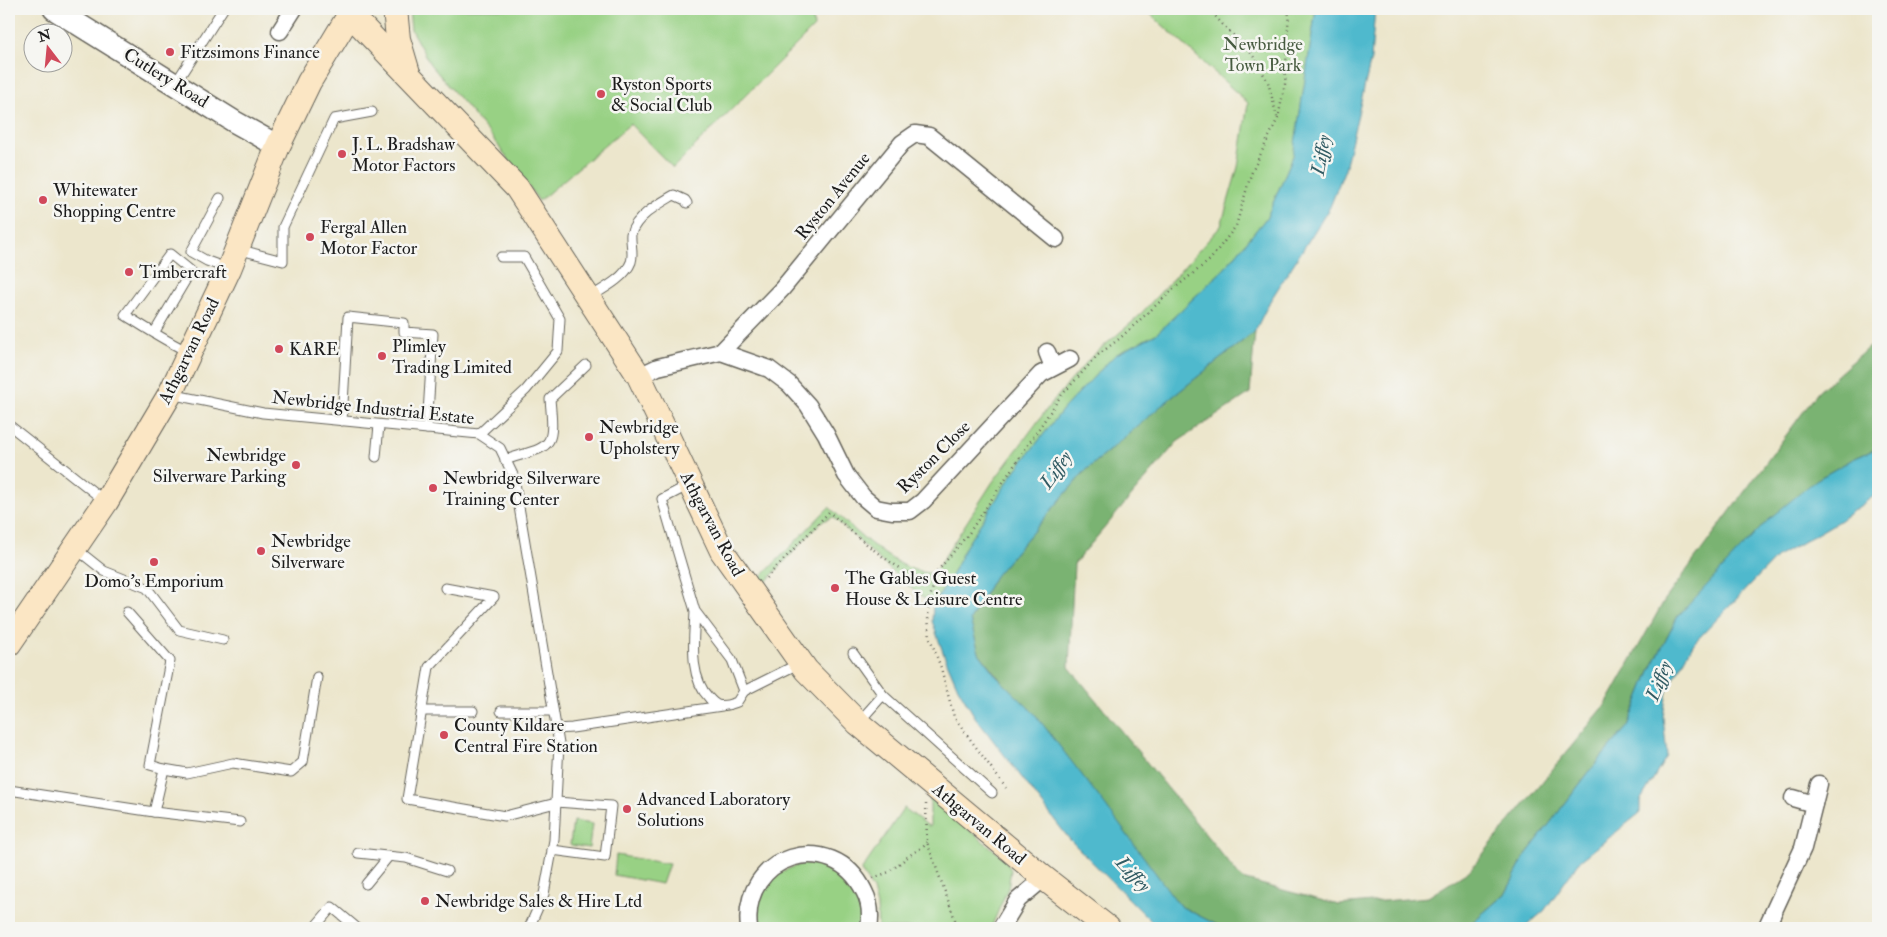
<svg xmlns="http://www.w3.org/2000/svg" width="1887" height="937" font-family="'IM FELL Double Pica',serif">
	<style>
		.green { fill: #98d184; stroke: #5a7650 }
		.forest { fill: #7ab372; stroke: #4b6847 }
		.water { fill: #50b9cd; stroke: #366a74 }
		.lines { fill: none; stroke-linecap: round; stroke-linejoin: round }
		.service-casing { stroke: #65635a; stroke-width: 11 }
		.minor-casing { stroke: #65635a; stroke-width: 19 }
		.tertiary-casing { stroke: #65635a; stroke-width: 24 }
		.secondary-casing { stroke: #65635a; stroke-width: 26 }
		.path { stroke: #65635a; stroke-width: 2.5; stroke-dasharray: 1 4; stroke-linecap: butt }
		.service { stroke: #fff; stroke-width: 9 }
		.minor { stroke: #fff; stroke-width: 16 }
		.tertiary { stroke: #fff; stroke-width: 21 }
		.secondary { stroke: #fbe6c4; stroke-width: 24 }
		.poi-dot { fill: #d1495b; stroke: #f6f6f2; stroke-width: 2 }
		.labels { text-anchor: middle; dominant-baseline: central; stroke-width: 5; stroke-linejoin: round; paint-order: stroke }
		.park-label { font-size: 18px; fill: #475b40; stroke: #f6f6f2 }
		.poi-label { font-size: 18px; fill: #1c1c1c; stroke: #f6f6f2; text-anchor: start }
		.street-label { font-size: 18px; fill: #1c1c1c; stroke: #f6f6f2 }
		.water-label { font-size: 19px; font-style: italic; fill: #315b63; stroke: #f6f6f2 }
	</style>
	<rect width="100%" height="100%" fill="#f6f6f2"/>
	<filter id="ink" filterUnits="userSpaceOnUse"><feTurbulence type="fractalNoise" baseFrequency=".02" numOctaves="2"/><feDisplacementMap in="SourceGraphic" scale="10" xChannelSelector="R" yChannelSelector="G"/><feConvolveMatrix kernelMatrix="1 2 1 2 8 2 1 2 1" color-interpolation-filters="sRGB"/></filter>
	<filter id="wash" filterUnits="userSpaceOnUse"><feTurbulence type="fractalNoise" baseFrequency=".0096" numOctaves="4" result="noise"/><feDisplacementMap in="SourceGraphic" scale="20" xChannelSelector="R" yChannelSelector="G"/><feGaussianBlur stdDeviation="1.12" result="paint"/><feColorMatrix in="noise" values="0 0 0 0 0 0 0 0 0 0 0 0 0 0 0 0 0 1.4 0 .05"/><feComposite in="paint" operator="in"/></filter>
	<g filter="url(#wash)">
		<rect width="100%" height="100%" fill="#ece6cc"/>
		<!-- green -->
		<g class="green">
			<polygon points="409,9 815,9 812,11 814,27 673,168 630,124 539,201 489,133 430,64 411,30"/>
			<path d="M1145,9h171l-22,145 -27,63 -43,52 -68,65 -41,21 -51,53 -52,67 -46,71 -18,36 -15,23 -26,-20 -74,-68 -12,5 -59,64 -5,-5 72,-74c25,22 70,68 105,66l58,-90 58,-78 42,-49 45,-38 84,-92 17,-59 10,-64z"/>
			<polygon points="930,798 1005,859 1011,870 1008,888 991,928 878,928 877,906 873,890 861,871 904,808 930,827"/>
			<polygon points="573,821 592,824 589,848 570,845"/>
			<polygon points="616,855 669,864 662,884 614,875"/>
			<path d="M812,863c26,4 48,21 51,49 0,5 -1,11 -2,16h-102c-7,-37 17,-62 53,-65z"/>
		</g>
		<!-- forest -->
		<polygon class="forest" points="1255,331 1250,393 1177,442 1074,564 1069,667 1242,879 1339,905 1428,897 1469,871 1607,703 1664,601 1818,392 1878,339 1878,448 1853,459 1816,480 1678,616 1650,671 1628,726 1589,772 1525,856 1506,893 1468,926 1439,928 1223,928 1180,906 979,653 970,620 995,576 1084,472 1161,406"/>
		<!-- water -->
		<g class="water">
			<polygon points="1316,9 1375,9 1371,59 1345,169 1330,207 1270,301 1255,331 1161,406 1084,472 995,576 970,620 979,653 997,677 1034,713 1102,801 1180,906 1223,928 1158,928 1070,840 975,717 958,688 944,655 932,621 933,605 948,582 966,546 1012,475 1064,408 1115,355 1156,334 1224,269 1267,217 1293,156"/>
			<polygon points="1878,448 1878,493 1839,521 1777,557 1694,643 1667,691 1663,717 1667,756 1640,801 1640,813 1580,861 1544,911 1524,928 1439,928 1468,926 1506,893 1525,856 1589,772 1628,726 1650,671 1678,616 1770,518 1816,480 1853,459"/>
		</g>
	</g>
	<g filter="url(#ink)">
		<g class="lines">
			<!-- service casing -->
			<g class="service-casing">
				<g id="service">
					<polyline points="175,84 223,9"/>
					<polyline points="220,198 191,252 207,261 229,269"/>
					<polyline points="237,249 283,261 283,227 334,119 372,112"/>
					<path d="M590,297c13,-8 35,-19 41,-35 3,-9 -1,-19 0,-28 5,-18 28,-30 43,-39l11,5 2,3"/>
					<path d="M154,333l37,-62 -21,-17 -45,61c21,13 42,27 64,37"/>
					<polyline points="170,394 263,413 479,434 500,448 514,477 559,744 554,840 544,894 529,928"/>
					<polyline points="342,421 348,317 404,323 404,332 433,334 427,429"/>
					<polyline points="9,425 106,502"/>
					<polyline points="479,434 526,390 558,351 560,319 524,257 501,257"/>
					<polyline points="376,457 379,425"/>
					<path d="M505,460c47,-15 50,-9 45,-61l36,-34"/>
					<path d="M689,485l-27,14 33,112 37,49 12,31 -7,11c-6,2 -12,5 -19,3 -4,-1 -6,-4 -9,-7 -21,-22 -15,-59 -14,-87"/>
					<polyline points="75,548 104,571 147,588 179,630 223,640"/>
					<polyline points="445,588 494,597 429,667 407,799 505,816 556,803"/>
					<polyline points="853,653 883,695"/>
					<polyline points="744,691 800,663"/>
					<polyline points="422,711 473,711"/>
					<polyline points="501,711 553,711"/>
					<polyline points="858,723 883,695 992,793"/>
					<polyline points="556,729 572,728 722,706"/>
					<polyline points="164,769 187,773 233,763 291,772 303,762 317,677"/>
					<polyline points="9,790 154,812 164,769 150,765 170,661 127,612"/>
					<polyline points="154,812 240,822"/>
					<polyline points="552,850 605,857 611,806 556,802"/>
					<polyline points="358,853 406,858 447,871"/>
					<polyline points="366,884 389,856"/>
					<polyline points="314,928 332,907 357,928"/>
				</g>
			</g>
			<!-- minor casing -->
			<g class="minor-casing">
				<g id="minor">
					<polyline points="280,31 294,9"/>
					<polyline points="721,352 769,369 789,384 808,405 826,434 846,475 863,497 876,508 892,511 910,511 923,501 1041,374 1070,359"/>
					<polyline points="1047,352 1053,367"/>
					<polyline points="639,376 658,367 721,352 782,289 902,143 915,134 929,136 1056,239"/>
					<polyline points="1793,798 1814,804"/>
					<path d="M749,928c-9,-74 84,-101 115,-37 6,11 7,25 5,37"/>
					<polyline points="1001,928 1018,900 1044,878"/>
					<polyline points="1766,928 1803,848 1819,784"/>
				</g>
			</g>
			<!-- tertiary casing -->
			<g class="tertiary-casing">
				<polyline id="tertiary" points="54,9 235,122 278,146"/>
			</g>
			<!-- secondary casing -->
			<g class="secondary-casing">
				<g id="secondary">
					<polyline points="395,9 398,39 408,73"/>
					<polyline points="350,14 517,188 639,376 722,551 806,670 858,723 1044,878 1108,928"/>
					<polyline points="9,644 106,502 170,394 229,269 278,146 309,82 353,9"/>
				</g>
			</g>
			<!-- path -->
			<g class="path">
				<polyline points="1209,9 1223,25 1252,54 1268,82 1277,117"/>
				<path d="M766,578l63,-66c24,20 71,66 102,67l38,-46 91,-136 38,-42 21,-16 57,-52 34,-27 26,-34 15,-52 27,-56 7,-34 4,-75"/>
				<polyline points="931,579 933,587 929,601 928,618 930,638 941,668 954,717 1006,788"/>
				<polyline points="926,804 927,842 958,928"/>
				<polyline points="873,878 889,872 910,855 924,846 927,842"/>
			</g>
			<!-- service -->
			<use href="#service" class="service"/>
			<!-- minor -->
			<use href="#minor" class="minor"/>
			<!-- tertiary -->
			<use href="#tertiary" class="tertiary"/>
			<!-- secondary -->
			<use href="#secondary" class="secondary"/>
		</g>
	</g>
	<!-- markers -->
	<g class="poi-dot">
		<circle cx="170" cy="52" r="5"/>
		<circle cx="601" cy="94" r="5"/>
		<circle cx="342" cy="154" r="5"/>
		<circle cx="43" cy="200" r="5"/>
		<circle cx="310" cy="237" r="5"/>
		<circle cx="129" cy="272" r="5"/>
		<circle cx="279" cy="349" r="5"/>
		<circle cx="382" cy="356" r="5"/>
		<circle cx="589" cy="437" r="5"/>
		<circle cx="296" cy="465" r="5"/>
		<circle cx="433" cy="488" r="5"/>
		<circle cx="261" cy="551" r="5"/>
		<circle cx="154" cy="562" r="5"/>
		<circle cx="835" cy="588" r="5"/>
		<circle cx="444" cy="735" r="5"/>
		<circle cx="627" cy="809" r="5"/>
		<circle cx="425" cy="901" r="5"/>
	</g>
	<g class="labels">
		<!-- park labels -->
		<g class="park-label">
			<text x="1263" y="44">Newbridge<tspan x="1263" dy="21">Town Park</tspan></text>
		</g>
		<!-- poi labels -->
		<g class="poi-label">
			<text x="180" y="52">Fitzsimons Finance</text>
			<text x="611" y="84">Ryston Sports<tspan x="611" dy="21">&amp; Social Club</tspan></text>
			<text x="352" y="144">J. L. Bradshaw<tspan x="352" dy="21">Motor Factors</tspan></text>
			<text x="53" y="190">Whitewater<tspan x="53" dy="21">Shopping Centre</tspan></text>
			<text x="320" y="227">Fergal Allen<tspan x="320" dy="21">Motor Factor</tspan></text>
			<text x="139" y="272">Timbercraft</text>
			<text x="392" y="346">Plimley<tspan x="392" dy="21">Trading Limited</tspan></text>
			<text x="289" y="349">KARE</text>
			<text x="599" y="427">Newbridge<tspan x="599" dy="21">Upholstery</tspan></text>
			<text x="286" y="455" text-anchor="end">Newbridge<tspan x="286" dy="21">Silverware Parking</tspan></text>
			<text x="443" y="478">Newbridge Silverware<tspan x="443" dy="21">Training Center</tspan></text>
			<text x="271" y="541">Newbridge<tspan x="271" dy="21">Silverware</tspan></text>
			<text x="845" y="578">The Gables Guest<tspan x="845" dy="21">House &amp; Leisure Centre</tspan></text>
			<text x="154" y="581" text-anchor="middle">Domo’s Emporium</text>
			<text x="454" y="725">County Kildare<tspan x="454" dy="21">Central Fire Station</tspan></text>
			<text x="637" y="799">Advanced Laboratory<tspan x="637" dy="21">Solutions</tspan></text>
			<text x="435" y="901">Newbridge Sales &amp; Hire Ltd</text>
		</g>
		<!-- street labels -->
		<g class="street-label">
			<text transform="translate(166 78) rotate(32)">Cutlery Road</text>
			<text transform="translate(833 196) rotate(-51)">Ryston Avenue</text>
			<text transform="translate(189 351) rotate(-64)">Athgarvan Road</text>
			<text transform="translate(373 408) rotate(6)">Newbridge Industrial Estate</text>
			<text transform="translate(934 457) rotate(-45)">Ryston Close</text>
			<text transform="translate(712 524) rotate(62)">Athgarvan Road</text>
			<text transform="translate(979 824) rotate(40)">Athgarvan Road</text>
		</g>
		<!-- water labels -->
		<g class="water-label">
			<text transform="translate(1321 155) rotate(-80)">Liffey</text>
			<text transform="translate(1056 470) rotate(-55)">Liffey</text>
			<text transform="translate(1659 681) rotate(-69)">Liffey</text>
			<text transform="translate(1133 874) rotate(47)">Liffey</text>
		</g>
	</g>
	<!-- margin -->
	<rect width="1887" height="937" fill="none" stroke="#f6f6f2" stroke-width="30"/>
	<!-- north arrow -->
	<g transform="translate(48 48) rotate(344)"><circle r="24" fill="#f6f6f2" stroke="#9f9f9c"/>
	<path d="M0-4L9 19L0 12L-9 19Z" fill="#d1495b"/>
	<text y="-8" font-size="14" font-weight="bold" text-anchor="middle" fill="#1c1c1c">N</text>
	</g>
</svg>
